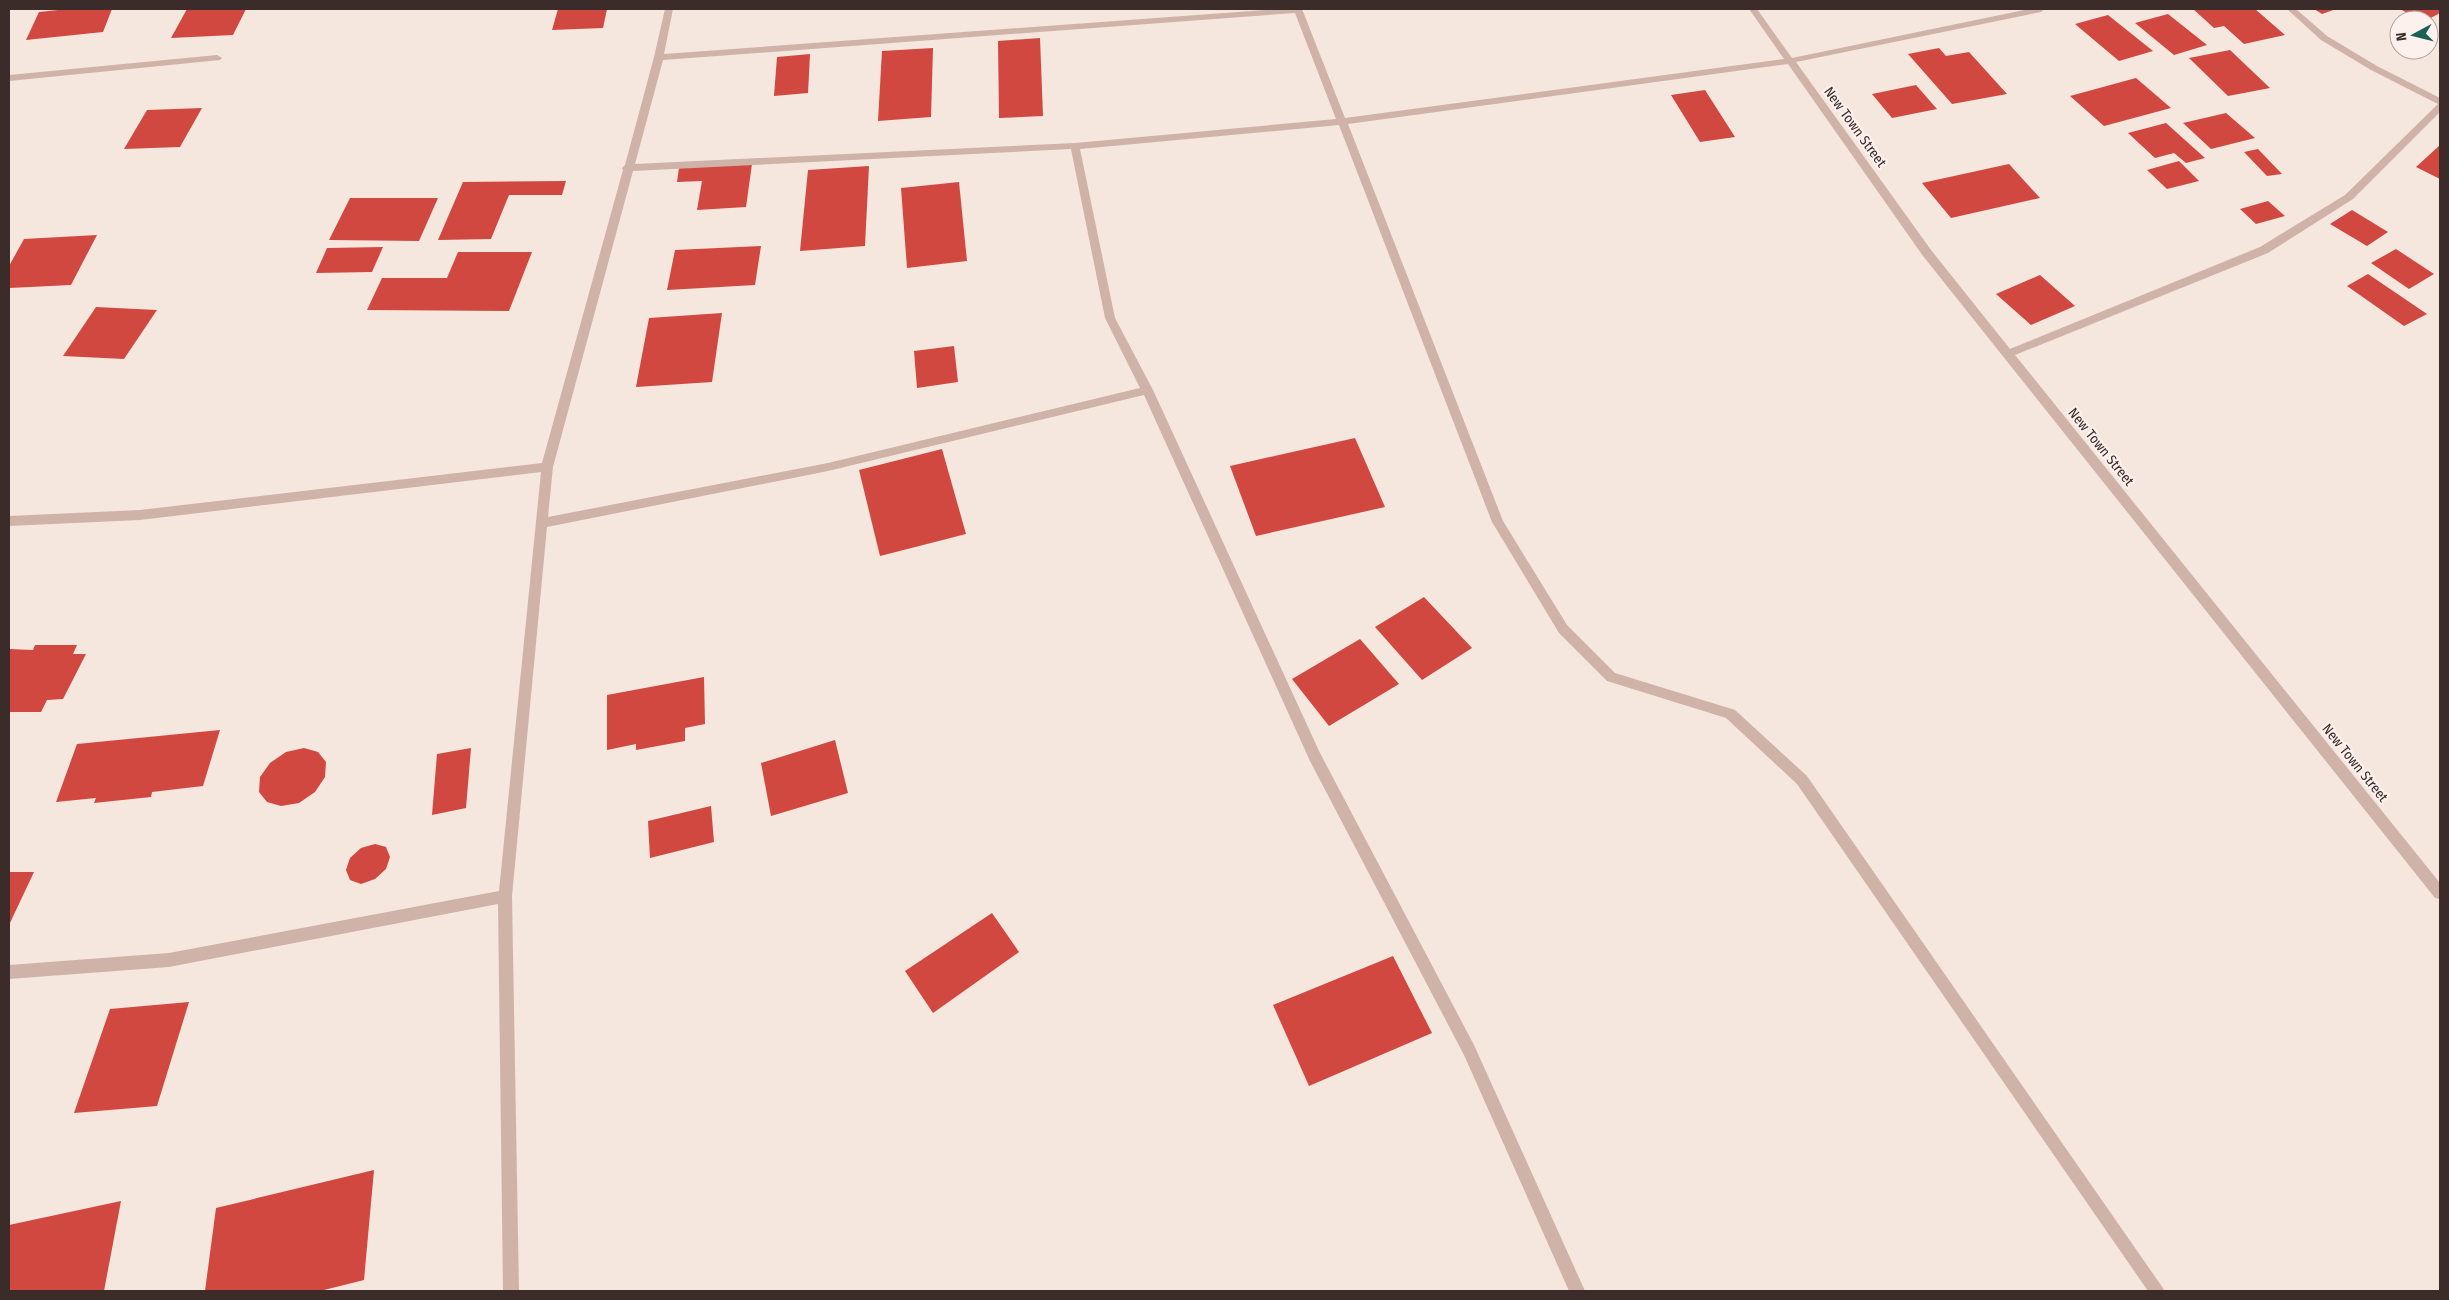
<svg xmlns="http://www.w3.org/2000/svg" width="2449" height="1300" font-family="'Fira Sans Condensed',sans-serif">
	<style>
		.building { fill: #d14841 }
		.lines { fill: none; stroke-linecap: round; stroke-linejoin: round }
		.minor { fill: #cfb3a9; fill-rule: evenodd }
		.labels { text-anchor: middle; dominant-baseline: central; stroke-width: 4.5; stroke-linejoin: round; paint-order: stroke }
		.street-label { font-size: 14px; fill: #3b2b29; stroke: #fcf1ec }
	</style>
	<rect width="100%" height="100%" fill="#f5e6de"/>
	<!-- building -->
	<g class="building">
		<polygon points="68,9 112,9 103,32 26,40 39,12"/>
		<polygon points="187,9 246,9 233,35 171,38"/>
		<polygon points="558,9 607,9 603,28 552,30"/>
		<polygon points="2193,9 2255,9 2285,35 2244,44 2224,26 2214,28"/>
		<polygon points="2314,9 2336,9 2322,14"/>
		<polygon points="2400,9 2440,9 2440,13 2427,20 2420,20"/>
		<polygon points="2168,14 2207,45 2174,55 2135,23"/>
		<polygon points="2108,15 2153,51 2119,61 2075,24"/>
		<polygon points="1040,38 1043,116 999,118 998,41"/>
		<polygon points="933,48 931,117 878,121 882,51"/>
		<polygon points="1939,48 1946,56 1969,52 2007,94 1952,104 1908,54"/>
		<polygon points="2230,50 2270,88 2228,96 2189,58"/>
		<polygon points="810,54 808,93 774,96 777,57"/>
		<polygon points="2136,78 2171,108 2104,126 2070,96"/>
		<polygon points="1916,85 1937,109 1892,118 1872,94"/>
		<polygon points="1705,90 1735,137 1700,142 1671,95"/>
		<polygon points="202,108 180,147 124,149 147,110"/>
		<polygon points="2226,113 2255,138 2211,149 2183,123"/>
		<polygon points="2166,123 2205,158 2186,163 2174,153 2155,158 2128,133"/>
		<polygon points="2440,145 2440,179 2416,167"/>
		<polygon points="2258,149 2282,174 2267,176 2244,152"/>
		<polygon points="2179,161 2199,181 2167,189 2147,170"/>
		<polygon points="752,164 746,207 697,210 702,181 677,182 679,168"/>
		<polygon points="2009,164 2040,198 1951,218 1922,183"/>
		<polygon points="869,166 865,246 800,251 808,170"/>
		<polygon points="566,181 562,195 509,195 491,239 438,240 463,182"/>
		<polygon points="959,182 967,261 907,268 901,188"/>
		<polygon points="350,198 438,198 419,241 329,240"/>
		<polygon points="2268,201 2285,216 2256,224 2240,209"/>
		<polygon points="2352,210 2388,232 2367,246 2330,224"/>
		<polygon points="97,235 71,285 9,288 9,266 24,239"/>
		<polygon points="761,246 755,285 667,290 675,250"/>
		<polygon points="383,247 372,272 316,273 327,248"/>
		<polygon points="2396,249 2434,274 2409,289 2371,263"/>
		<polygon points="458,252 532,252 509,311 367,310 382,278 447,278"/>
		<polygon points="2368,274 2427,314 2404,326 2347,286"/>
		<polygon points="2040,275 2075,306 2031,325 1996,294"/>
		<polygon points="96,307 157,310 124,359 63,356"/>
		<polygon points="722,313 712,382 636,387 649,318"/>
		<polygon points="954,346 958,382 917,388 914,351"/>
		<polygon points="1355,438 1385,507 1256,536 1230,466"/>
		<polygon points="942,449 966,534 880,556 859,470"/>
		<polygon points="1424,597 1472,648 1422,680 1375,627"/>
		<polygon points="1360,639 1399,684 1329,726 1292,679"/>
		<polygon points="35,645 77,645 73,654 86,654 63,699 47,700 41,712 9,712 9,649 33,650"/>
		<polygon points="704,677 705,724 685,728 685,741 636,750 636,744 607,750 607,695"/>
		<polygon points="220,730 203,786 152,792 151,797 94,803 96,798 56,802 77,744"/>
		<polygon points="835,740 848,793 771,816 761,763"/>
		<polygon points="304,748 318,752 326,762 325,777 315,792 299,803 281,806 267,802 259,792 260,777 270,763 286,752"/>
		<polygon points="471,748 466,808 432,815 437,754"/>
		<polygon points="711,806 714,842 650,858 648,821"/>
		<polygon points="375,844 386,847 390,857 386,869 375,879 361,884 350,880 346,870 350,858 361,848"/>
		<polygon points="9,872 34,872 9,925"/>
		<polygon points="992,913 1019,952 933,1013 905,971"/>
		<polygon points="1393,956 1432,1033 1309,1086 1273,1005"/>
		<polygon points="189,1002 157,1106 74,1113 110,1009"/>
		<polygon points="374,1170 364,1280 320,1291 205,1291 216,1208"/>
		<polygon points="121,1201 104,1291 9,1291 9,1225"/>
	</g>
	<g class="lines">
		<!-- minor -->
		<g class="minor">
			<path d="M665,9h8l-9,45 615,-45h23l43,109 439,-59 -35,-50h8l35,49 237,-49h16l-4,3 -245,50 135,188 79,99 250,-102 85,-52 93,-91 -67,-34 -50,-30 -34,-31h9l31,27 50,30 63,32v14l-87,87 -85,54 -253,102 425,528v16l-5,-1 -512,-642 -135,-192 -440,60 155,397 64,104 48,48 120,37 72,66 358,515h-17l-351,-507 -71,-66 -119,-37 -48,-48 -67,-111 -153,-397 -259,24 35,169 38,72 167,363 154,292 111,246h-16l-105,-236 -154,-294 -166,-366 -316,76 -281,56 -35,369 7,395h-16l-5,-387 -329,63 -160,12v-14l160,-12 330,-62 42,-419 -401,48 -131,6v-10l131,-6 402,-47 81,-293 -1,-2 3,-3 29,-108zM1295,13l41,106 -261,24 -440,21 28,-104zM1071,149l34,169 35,70 -312,75 -280,54 5,-50 80,-296z"/>
			<polygon points="217,55 222,58 220,60 9,81 9,75"/>
		</g>
	</g>
	<g class="labels">
		<!-- street labels -->
		<g class="street-label">
			<text transform="translate(1855 127) rotate(54)">New Town Street</text>
			<text transform="translate(2101 447) rotate(51)">New Town Street</text>
			<text transform="translate(2355 763) rotate(51)">New Town Street</text>
		</g>
	</g>
	<!-- border -->
	<rect width="2449" height="1300" fill="none" stroke="#3b2b29" stroke-width="20"/>
	<!-- north arrow -->
	<g transform="translate(2414 35) rotate(263)"><circle r="24" fill="#fcf1ec" stroke="#afa29e"/>
	<path d="M0-4L9 19L0 12L-9 19Z" fill="#1a6158"/>
	<text y="-8" font-size="14" font-weight="bold" text-anchor="middle" fill="#3b2b29">N</text>
	</g>
</svg>
